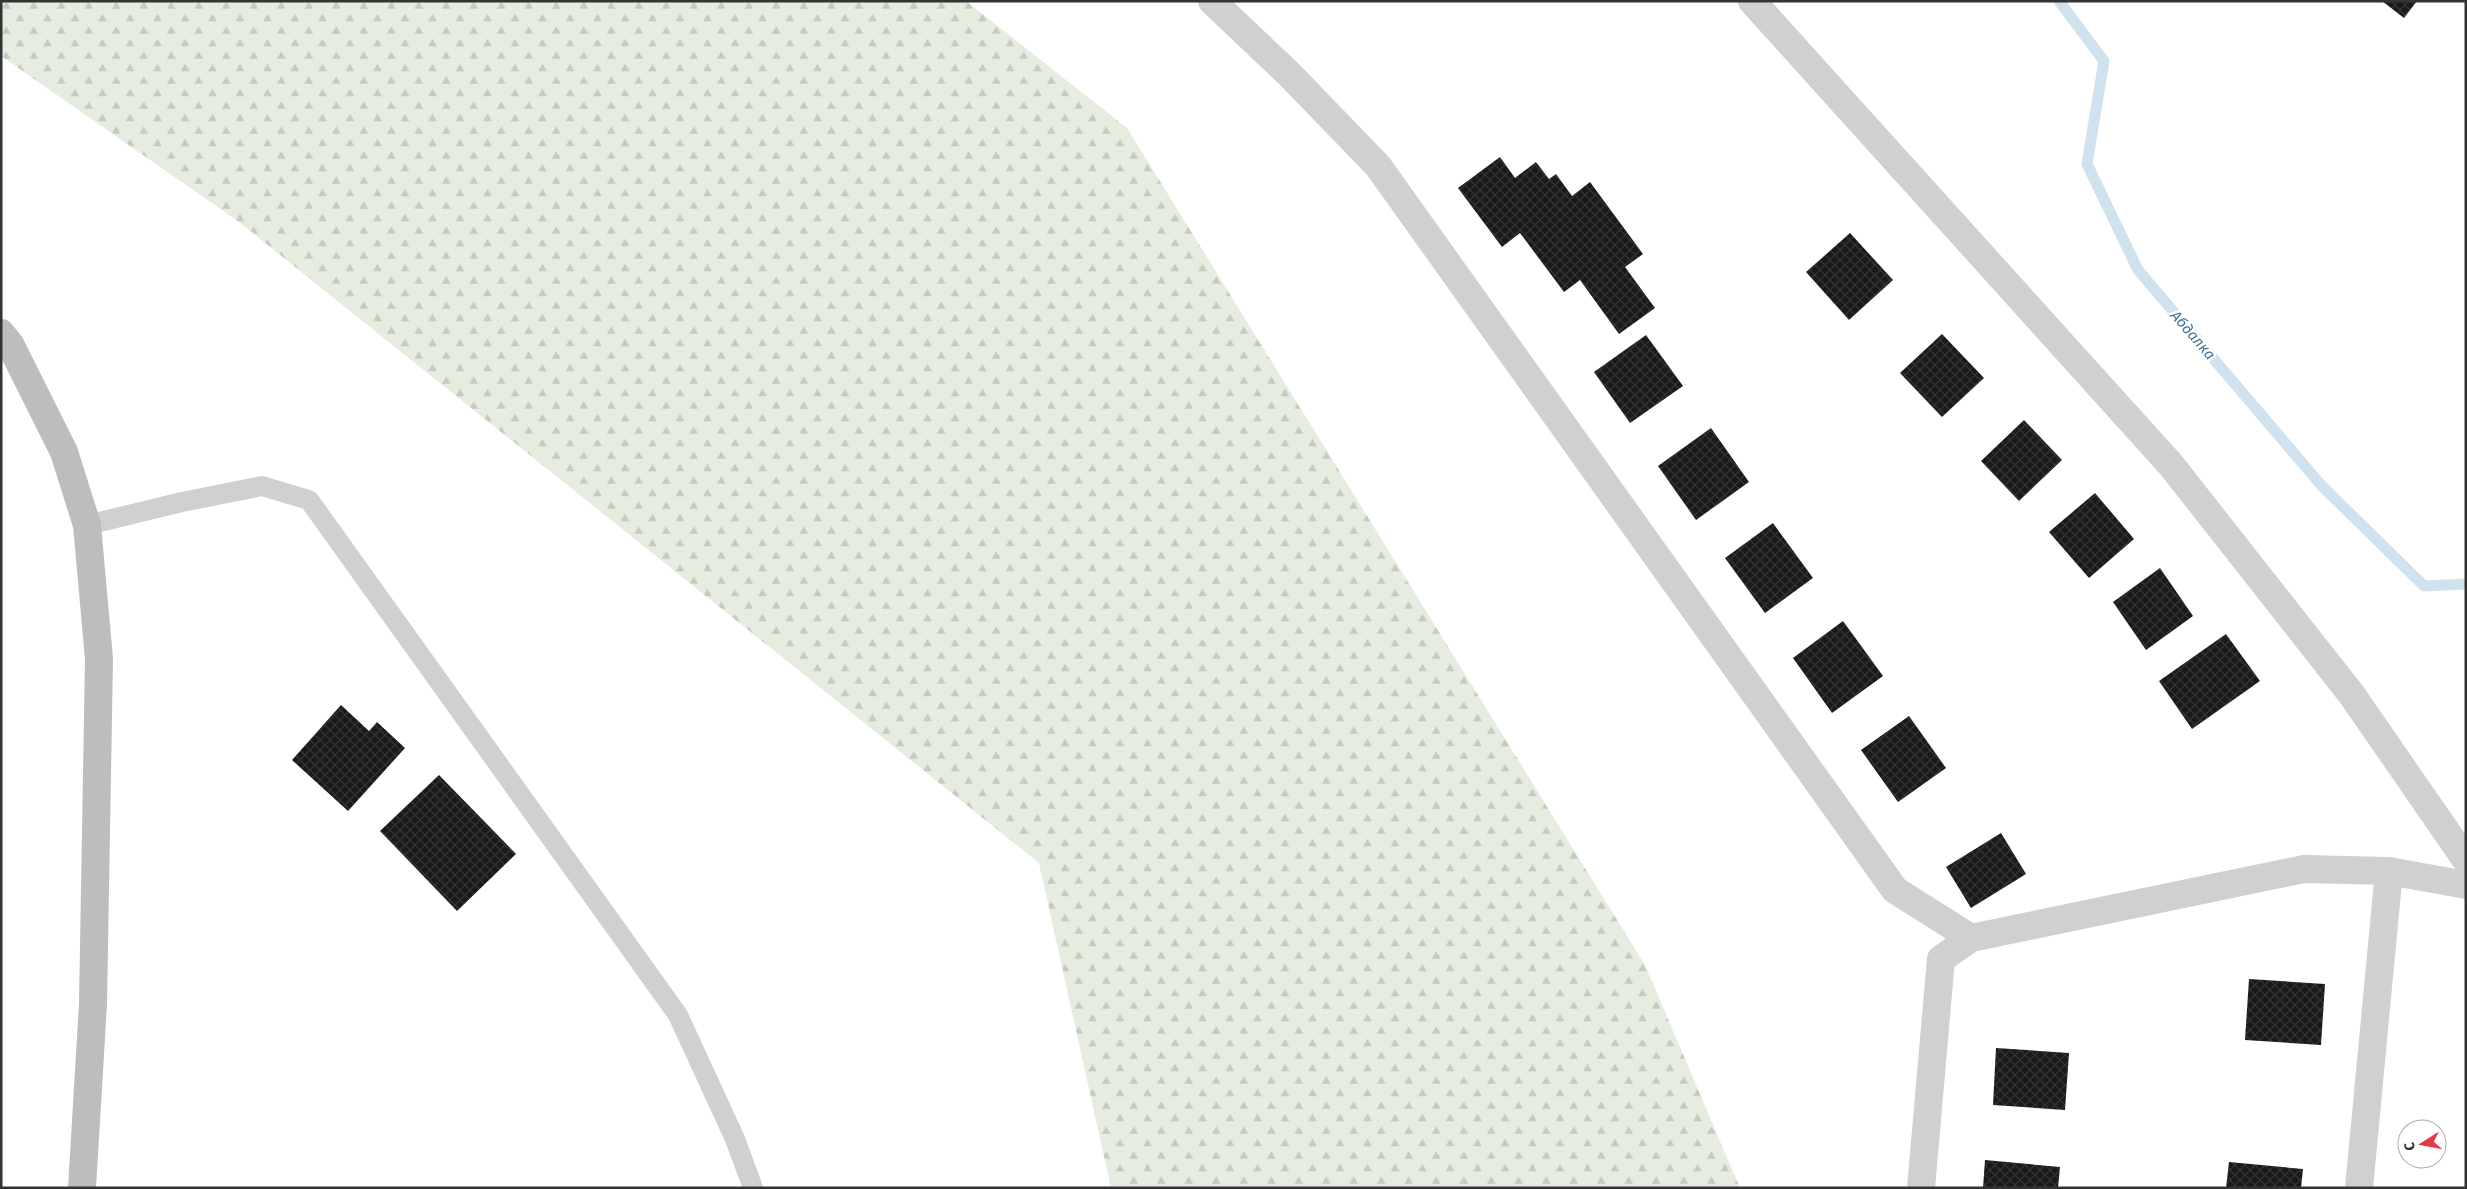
<svg xmlns="http://www.w3.org/2000/svg" width="2467" height="1189" font-family="'Fira Sans',sans-serif">
	<style>
		.forest { fill: url(#forest-firs) }
		.lines { fill: none; stroke-linecap: round; stroke-linejoin: round }
		.stream { stroke: #cfe2ee; stroke-width: 11 }
		.building { fill: url(#building-cross-hatch) }
		.lane { stroke: #d0d0d0; stroke-width: 20 }
		.street { stroke: #d0d0d0; stroke-width: 28 }
		.secondary { stroke: #bdbdbd; stroke-width: 28 }
		.labels { text-anchor: middle; dominant-baseline: central; stroke-width: 5; stroke-linejoin: round; paint-order: stroke }
		.water-label { font-size: 15px; font-style: italic; fill: #3f7597; stroke: #fff }
	</style>
	<defs>
		<pattern id="forest-firs" width="22" height="20" patternUnits="userSpaceOnUse" patternTransform="scale(1.25)"><rect width="22" height="20" fill="#e6ecdf"/><path d="M5 1l3.5 6h-7zM16 11l3.5 6h-7z" fill="#c6cbc0"/></pattern>
		<pattern id="building-cross-hatch" width="8" height="8" patternUnits="userSpaceOnUse" patternTransform="scale(1.25)"><rect width="8" height="8" fill="#1a1a1a"/><path d="M0 0l8 8M0 8l8-8" fill="none" stroke="#333"/></pattern>
	</defs>
	<rect width="100%" height="100%" fill="#fff"/>
	<!-- forest -->
	<polygon class="forest" points="1,1 966,1 1127,128 1645,965 1740,1188 1111,1188 1039,863 239,222 1,56"/>
	<g class="lines">
		<!-- stream -->
		<polyline class="stream" points="2059,1 2104,61 2087,164 2138,270 2321,485 2424,586 2466,584"/>
	</g>
	<!-- building -->
	<g class="building">
		<polygon points="2382,1 2417,1 2404,18"/>
		<polygon points="1500,157 1515,178 1536,162 1549,179 1556,174 1572,196 1590,182 1643,254 1625,267 1655,308 1619,334 1580,280 1564,292 1520,233 1502,247 1458,188"/>
		<polygon points="1850,233 1893,280 1849,320 1806,272"/>
		<polygon points="1942,334 1984,378 1942,417 1900,373"/>
		<polygon points="1646,335 1683,386 1630,423 1594,372"/>
		<polygon points="2024,420 2062,460 2019,501 1981,461"/>
		<polygon points="1711,428 1749,482 1696,520 1658,466"/>
		<polygon points="2095,493 2134,539 2089,578 2049,532"/>
		<polygon points="1773,523 1813,578 1765,613 1725,558"/>
		<polygon points="2160,568 2193,616 2146,650 2113,602"/>
		<polygon points="1843,621 1883,676 1832,713 1793,658"/>
		<polygon points="2226,634 2260,681 2192,729 2159,681"/>
		<polygon points="341,705 369,731 377,722 405,748 348,811 292,760"/>
		<polygon points="1909,716 1946,768 1898,802 1861,750"/>
		<polygon points="439,775 516,854 457,911 380,831"/>
		<polygon points="2001,833 2026,874 1971,908 1946,867"/>
		<polygon points="2249,979 2325,984 2321,1045 2245,1040"/>
		<polygon points="1996,1048 2069,1053 2065,1110 1993,1105"/>
		<polygon points="1985,1160 2060,1167 2058,1188 1983,1188"/>
		<polygon points="2229,1162 2303,1169 2301,1188 2226,1188"/>
	</g>
	<g class="lines">
		<!-- lane -->
		<polyline class="lane" points="87,525 182,502 262,486 309,500 678,1015 735,1139 753,1188"/>
		<!-- street -->
		<g class="street">
			<polyline points="1212,1 1289,74 1378,166 1895,890 1971,938 1941,959 1921,1188"/>
			<polyline points="1752,1 2171,465 2352,695 2466,860"/>
			<polyline points="1971,938 2304,869 2389,871 2466,885"/>
			<polyline points="2359,1188 2389,871"/>
		</g>
		<!-- secondary -->
		<polyline class="secondary" points="1,333 10,344 64,452 87,525 99,659 93,1004 82,1188"/>
	</g>
	<g class="labels">
		<!-- water labels -->
		<g class="water-label">
			<text transform="translate(2193 335) rotate(49)">Абдалка</text>
		</g>
	</g>
	<!-- border -->
	<rect width="2467" height="1189" fill="none" stroke="#333333" stroke-width="5"/>
	<!-- north arrow -->
	<g transform="translate(2422 1144) rotate(259)"><circle r="24" fill="#ffffff" stroke="#adadad"/>
	<path d="M0-4L9 19L0 12L-9 19Z" fill="#e63946"/>
	<text y="-8" font-size="14" font-weight="bold" text-anchor="middle" fill="#333333">С</text>
	</g>
</svg>
